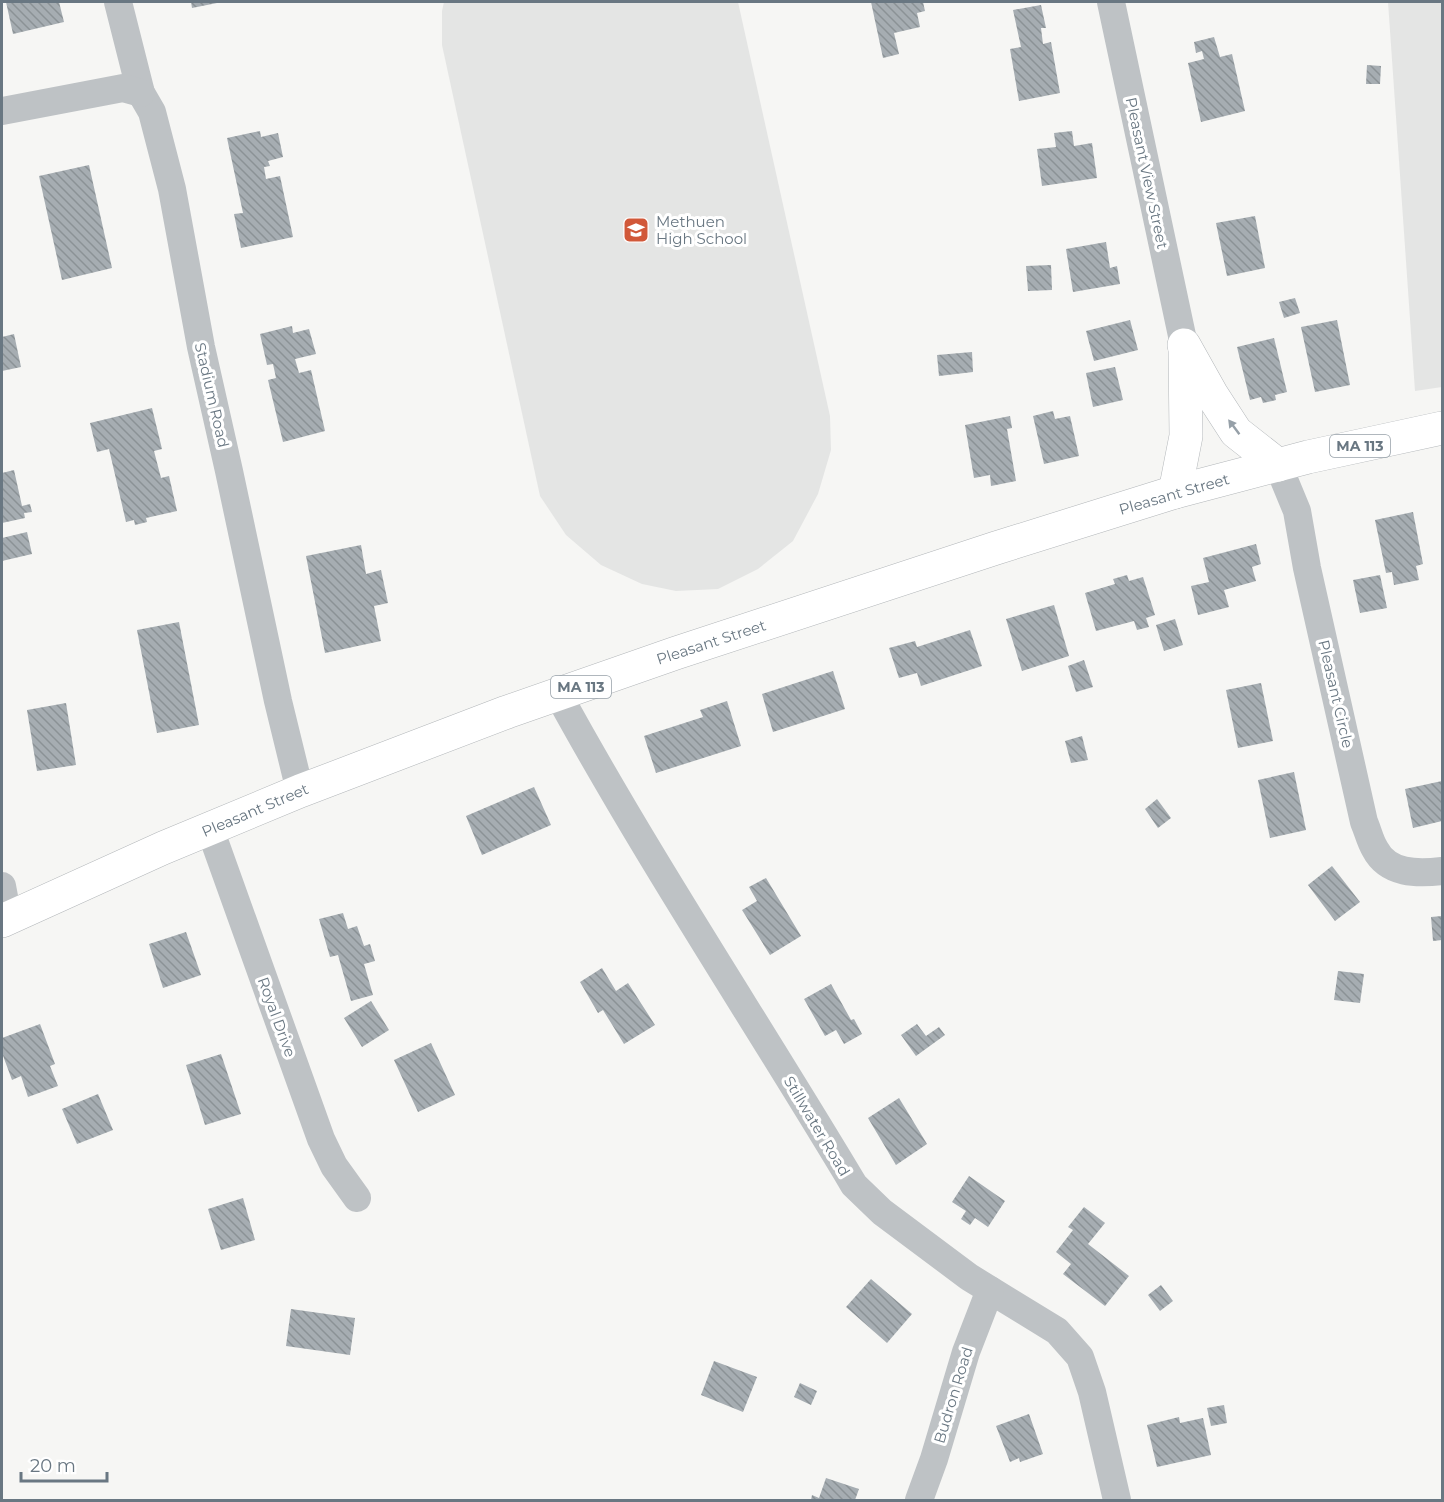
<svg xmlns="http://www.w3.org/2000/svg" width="1444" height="1502" font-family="Montserrat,sans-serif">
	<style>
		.built { fill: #e4e5e4 }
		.building { fill: url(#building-back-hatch) }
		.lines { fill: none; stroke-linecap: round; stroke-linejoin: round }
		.major-casing { stroke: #b2b6b9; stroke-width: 34 }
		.minor { stroke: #bec2c5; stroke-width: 28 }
		.major { stroke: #fff; stroke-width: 33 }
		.oneway { fill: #96a0a8 }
		.labels { text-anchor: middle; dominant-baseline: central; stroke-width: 6; stroke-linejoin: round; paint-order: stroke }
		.shield { fill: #fff; stroke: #96a0a8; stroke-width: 1.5 }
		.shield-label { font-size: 14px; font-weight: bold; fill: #697782 }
		.street-label { font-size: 15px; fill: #697782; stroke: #fff }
		.poi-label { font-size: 15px; fill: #697782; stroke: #fff; text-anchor: start }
	</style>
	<defs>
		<pattern id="building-back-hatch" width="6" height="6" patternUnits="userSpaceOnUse" patternTransform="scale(1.5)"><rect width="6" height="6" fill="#a6adb2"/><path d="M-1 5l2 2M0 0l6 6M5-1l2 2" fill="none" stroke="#8b9296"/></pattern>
	</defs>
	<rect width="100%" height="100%" fill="#f6f6f4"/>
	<!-- built -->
	<g class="built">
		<polygon points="444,2 738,2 830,416 831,450 818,494 793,541 758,569 718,589 676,591 642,584 601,565 566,535 540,496 442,45 442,11"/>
		<polygon points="1388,2 1442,2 1442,387 1415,391"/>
	</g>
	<!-- building -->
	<g class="building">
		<polygon points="6,2 59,2 64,22 13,34"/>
		<polygon points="191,2 217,2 217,3 192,8"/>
		<polygon points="871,2 923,2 925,11 917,13 920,27 894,33 899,54 883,58"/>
		<polygon points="1041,5 1046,28 1041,28 1043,44 1051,42 1060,93 1019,101 1010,49 1021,47 1013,10"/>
		<polygon points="1214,37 1220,57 1232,54 1245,111 1201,122 1188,63 1204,59 1202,51 1196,53 1194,42"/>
		<polygon points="1367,65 1381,66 1380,84 1366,84"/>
		<polygon points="260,131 261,137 278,133 283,157 268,161 270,166 264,167 266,179 280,176 293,237 241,248 234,214 243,213 227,138"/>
		<polygon points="1072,131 1074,146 1092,143 1097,178 1042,186 1037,149 1056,147 1054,133"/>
		<polygon points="89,165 112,268 62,280 39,176"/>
		<polygon points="1255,216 1265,268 1227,276 1216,223"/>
		<polygon points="1106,242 1110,268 1117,266 1120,284 1073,292 1066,249"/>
		<polygon points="1051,265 1052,290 1028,291 1026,266"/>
		<polygon points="1295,298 1300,313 1284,318 1279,302"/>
		<polygon points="1130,320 1138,350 1094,361 1086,331"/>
		<polygon points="1337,320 1350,385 1315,392 1301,327"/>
		<polygon points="292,326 293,333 309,329 316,354 295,359 299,373 311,370 325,431 283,442 268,380 276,378 273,364 267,365 260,334"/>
		<polygon points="14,334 21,367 2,371 2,337"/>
		<polygon points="1274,338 1287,392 1275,395 1276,400 1263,403 1261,397 1250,400 1237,347"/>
		<polygon points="972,352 973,372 939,376 937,355"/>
		<polygon points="1115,367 1123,400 1093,407 1086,373"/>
		<polygon points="152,408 162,449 154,451 161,478 169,476 177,511 146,518 147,522 135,525 134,520 126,522 109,449 97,452 90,423"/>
		<polygon points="1053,411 1055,419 1070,416 1079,456 1044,464 1033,416"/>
		<polygon points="1010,416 1012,428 1007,429 1016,481 991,486 990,475 974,478 965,425"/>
		<polygon points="14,470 22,506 30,504 32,512 24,513 25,518 2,523 2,473"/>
		<polygon points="1413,512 1423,564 1416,566 1419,580 1394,585 1392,572 1386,573 1375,520"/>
		<polygon points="27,532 32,554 2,561 2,538"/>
		<polygon points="1256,544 1261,564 1252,567 1256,581 1224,590 1229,607 1198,615 1191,586 1209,582 1203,558"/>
		<polygon points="361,545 366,574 381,570 388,603 374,606 381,641 325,653 306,556"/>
		<polygon points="1127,575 1129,581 1143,577 1155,615 1146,618 1149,627 1137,630 1134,621 1096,631 1085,593 1115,584 1113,579"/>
		<polygon points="1380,575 1387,608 1360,613 1353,580"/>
		<polygon points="1054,605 1069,656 1022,671 1006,619"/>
		<polygon points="1175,619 1183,645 1164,651 1156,625"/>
		<polygon points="179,622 199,725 157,733 137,630"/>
		<polygon points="970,630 982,666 921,686 917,673 899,678 889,648 915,641 917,647"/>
		<polygon points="1084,660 1093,687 1076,692 1068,666"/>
		<polygon points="833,671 845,709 773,732 762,694"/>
		<polygon points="1261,683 1273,741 1238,748 1226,690"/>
		<polygon points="727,701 741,746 656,773 644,736 703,717 700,710"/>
		<polygon points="66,703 76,765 37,771 27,710"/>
		<polygon points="1082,736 1088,760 1071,763 1065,741"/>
		<polygon points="1294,772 1306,830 1270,838 1258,780"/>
		<polygon points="1442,781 1442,821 1413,828 1405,789"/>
		<polygon points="534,787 551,825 482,855 466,816"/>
		<polygon points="1157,799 1171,818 1158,828 1145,809"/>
		<polygon points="1332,866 1360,902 1335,921 1308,885"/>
		<polygon points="766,878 801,936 770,955 742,910 757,901 749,887"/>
		<polygon points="343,913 348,929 357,926 364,946 370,944 375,961 364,964 373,995 351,1001 338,955 330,957 319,919"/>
		<polygon points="1442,916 1442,940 1433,941 1431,917"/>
		<polygon points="186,932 201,975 163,988 149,944"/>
		<polygon points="602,968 616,991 628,983 655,1025 624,1044 603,1010 598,1013 580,982"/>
		<polygon points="1338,971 1364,974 1360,1003 1334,1000"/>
		<polygon points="831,984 851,1020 854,1019 862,1034 844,1044 836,1030 825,1036 804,999"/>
		<polygon points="371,1001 389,1030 362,1047 344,1018"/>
		<polygon points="40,1024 55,1064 50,1066 58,1086 28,1097 21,1076 12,1080 2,1053 2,1038"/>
		<polygon points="917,1024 926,1036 939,1027 945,1035 916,1056 901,1035"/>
		<polygon points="431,1043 455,1095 418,1112 394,1060"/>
		<polygon points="221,1054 241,1114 205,1125 186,1065"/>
		<polygon points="98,1094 113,1130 77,1144 62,1109"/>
		<polygon points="899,1098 927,1144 896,1165 868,1118"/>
		<polygon points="969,1176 1005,1201 988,1227 975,1218 970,1225 961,1219 966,1211 952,1202"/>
		<polygon points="243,1198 255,1240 221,1250 208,1209"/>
		<polygon points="1084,1207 1105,1223 1088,1244 1129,1276 1105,1306 1063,1274 1071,1264 1056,1252 1073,1230 1068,1227"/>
		<polygon points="871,1279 912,1314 887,1343 846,1307"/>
		<polygon points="1161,1285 1173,1301 1160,1311 1148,1295"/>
		<polygon points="291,1309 355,1318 350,1355 286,1346"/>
		<polygon points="714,1361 757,1377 743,1412 701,1395"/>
		<polygon points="800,1383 817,1391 811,1405 794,1397"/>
		<polygon points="1224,1405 1227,1423 1211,1426 1207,1408"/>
		<polygon points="1029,1414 1043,1454 1020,1462 1019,1458 1010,1462 996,1426"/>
		<polygon points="1179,1417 1180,1423 1203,1418 1211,1455 1157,1467 1147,1425"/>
		<polygon points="826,1478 859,1489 855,1500 811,1500 812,1495 819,1498"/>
	</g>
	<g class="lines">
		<!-- major casing -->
		<g class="major-casing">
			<g id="major">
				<polyline points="1184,345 1212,395 1236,432 1278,465"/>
				<polyline points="1175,492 1186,436 1185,350"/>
				<polyline points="2,921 163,848 300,791 507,712 676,653 996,548 1175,492 1308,457 1442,428"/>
			</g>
		</g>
		<!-- minor -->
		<g class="minor">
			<polyline points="118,2 141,93 152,112 172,189 201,347 229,471 278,701 300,791"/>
			<polyline points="1111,2 1184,345"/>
			<polyline points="2,111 123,88 141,93"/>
			<path d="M1278,465l19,46 10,57 57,254c4,9 6,19 11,27 13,25 42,25 67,22"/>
			<path d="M558,694c92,168 198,327 296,491l28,27 87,65 88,54 23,26 12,35 25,108"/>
			<polyline points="210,829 321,1139 334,1166 357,1198"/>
			<polyline points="2,886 8,918"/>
			<polyline points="919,1500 934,1459 966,1352 990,1290"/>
		</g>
		<!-- major -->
		<use href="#major" class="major"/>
	</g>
	<!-- one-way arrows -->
	<defs><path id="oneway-solid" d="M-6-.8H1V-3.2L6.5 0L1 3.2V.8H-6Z" transform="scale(1.5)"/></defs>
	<use class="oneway" href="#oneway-solid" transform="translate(1234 427) rotate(-127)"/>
	<!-- icons -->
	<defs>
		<g id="school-square" transform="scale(1.35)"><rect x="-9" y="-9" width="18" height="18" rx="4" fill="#d15839" stroke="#fff"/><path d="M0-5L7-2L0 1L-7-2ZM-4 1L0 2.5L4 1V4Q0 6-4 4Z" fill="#fff"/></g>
	</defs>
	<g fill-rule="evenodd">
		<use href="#school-square" x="636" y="230"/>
	</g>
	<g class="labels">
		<!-- shield labels -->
		<g class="shield">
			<rect x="1330" y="435" width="60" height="22" rx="4.5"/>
			<rect x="551" y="676" width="60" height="22" rx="4.5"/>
		</g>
		<g class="shield-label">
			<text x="1360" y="446">MA 113</text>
			<text x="581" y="687">MA 113</text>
		</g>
		<!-- street labels -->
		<g class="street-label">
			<text transform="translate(1147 173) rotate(78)">Pleasant View Street</text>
			<text transform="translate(212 395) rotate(77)">Stadium Road</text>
			<text transform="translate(1174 494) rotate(-16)">Pleasant Street</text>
			<text transform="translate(711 642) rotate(-18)">Pleasant Street</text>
			<text transform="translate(1336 694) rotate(77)">Pleasant Circle</text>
			<text transform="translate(255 810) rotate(-23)">Pleasant Street</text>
			<text transform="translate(277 1017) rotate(70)">Royal Drive</text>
			<text transform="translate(817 1126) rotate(59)">Stillwater Road</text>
			<text transform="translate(953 1395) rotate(-73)">Budron Road</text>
		</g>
		<!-- poi labels -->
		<g class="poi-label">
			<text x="656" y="221">Methuen<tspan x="656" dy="17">High School</tspan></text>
		</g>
	</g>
	<!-- border -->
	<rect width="1444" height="1502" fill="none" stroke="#697782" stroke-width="6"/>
	<!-- scale -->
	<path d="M21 1472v9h86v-9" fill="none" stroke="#697782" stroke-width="3"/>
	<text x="30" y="1472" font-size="18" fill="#697782" stroke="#ffffff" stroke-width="4.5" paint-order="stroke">20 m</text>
</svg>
